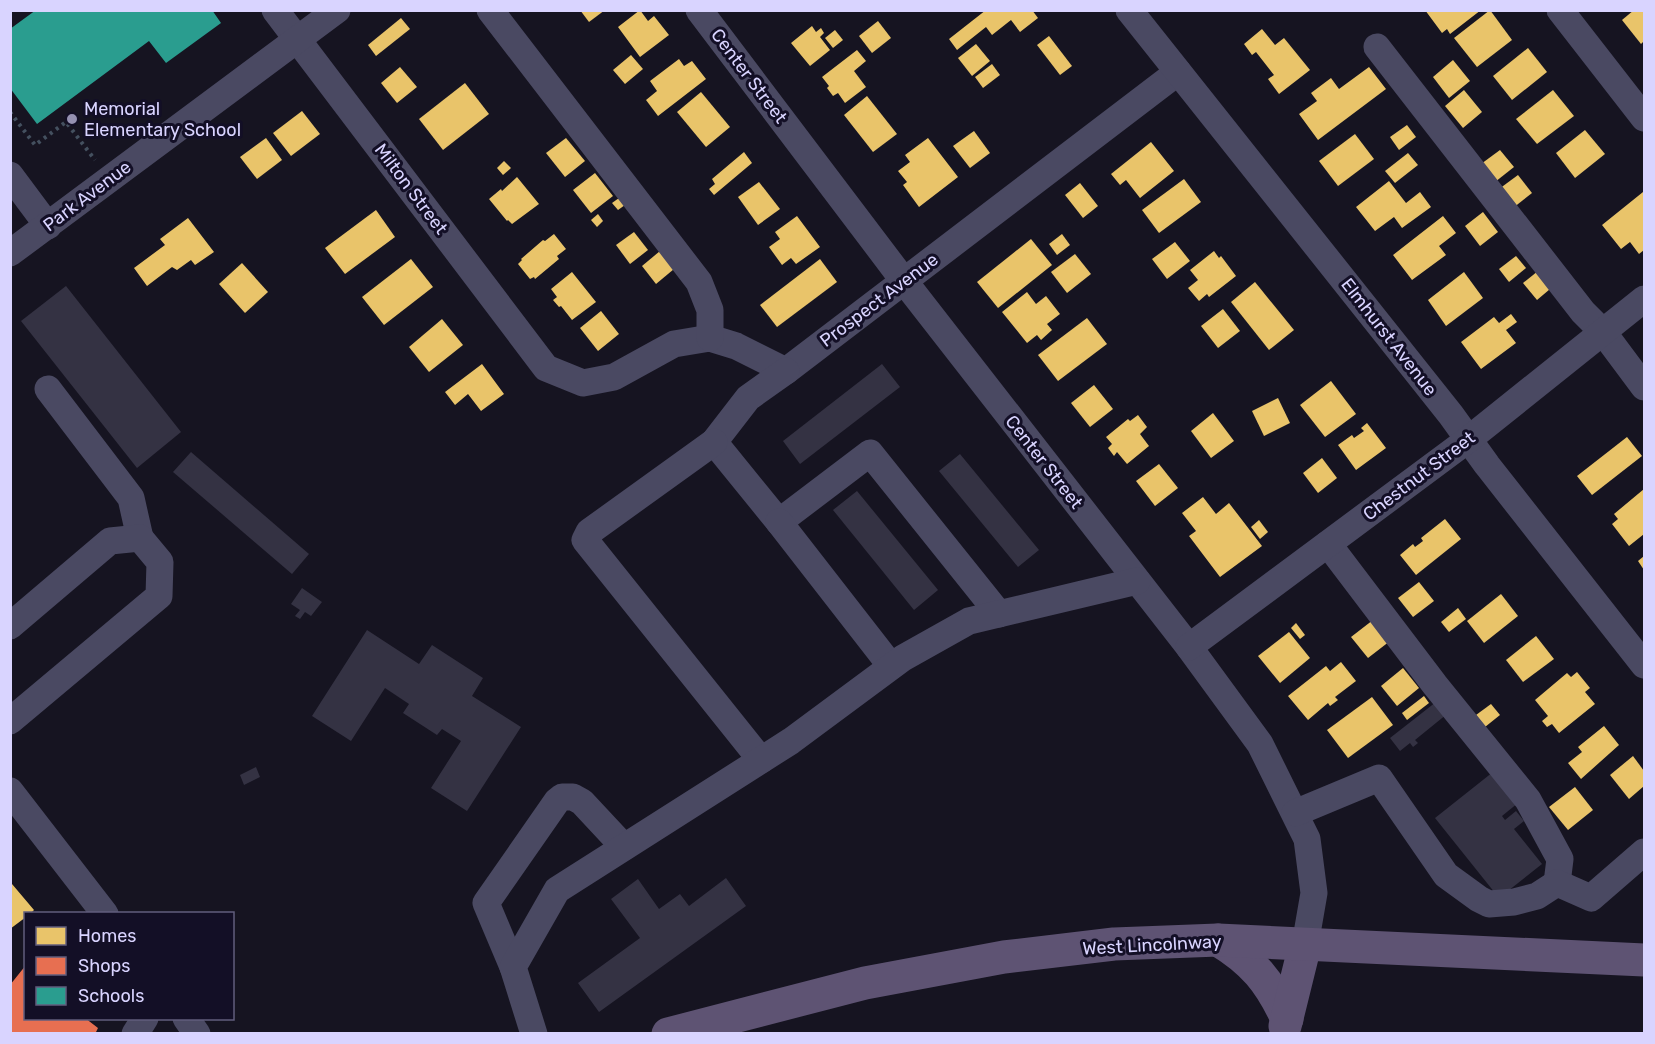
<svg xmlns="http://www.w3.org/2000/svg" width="1655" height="1044" font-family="Rubik,sans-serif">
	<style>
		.homes { fill: #e9c46a }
		.shops { fill: #e76f51 }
		.schools { fill: #2a9d8f }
		.building { fill: #343243 }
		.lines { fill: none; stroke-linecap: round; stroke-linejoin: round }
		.path { stroke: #44505f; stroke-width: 4; stroke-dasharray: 3 4.5; stroke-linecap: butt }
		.minor { stroke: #4a4962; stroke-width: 27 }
		.major { stroke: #5e5373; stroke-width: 33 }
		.poi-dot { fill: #9591b1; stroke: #130f26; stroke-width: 2 }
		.labels { text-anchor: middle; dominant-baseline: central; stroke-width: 6; stroke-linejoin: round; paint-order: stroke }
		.street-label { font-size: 18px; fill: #d9d4ff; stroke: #130f26 }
		.poi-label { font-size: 18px; fill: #d9d4ff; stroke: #130f26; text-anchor: start }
	</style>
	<rect width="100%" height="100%" fill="#161421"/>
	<!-- homes -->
	<g class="homes">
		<polygon points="580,10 605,10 589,22"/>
		<polygon points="640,10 648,21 654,16 669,35 640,57 618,27"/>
		<polygon points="986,10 1032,10 1038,18 1020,32 1011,20 992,35 986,27 957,50 949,39"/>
		<polygon points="1425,10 1481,10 1450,34 1447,29 1442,33"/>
		<polygon points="1490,10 1512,40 1477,67 1454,38"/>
		<polygon points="1634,10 1644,10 1644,41 1641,44 1622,20"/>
		<polygon points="401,18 410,29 376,56 368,45"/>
		<polygon points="878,21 891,38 872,53 859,36"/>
		<polygon points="812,26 816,32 821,28 824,33 820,37 830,50 810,66 791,43"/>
		<polygon points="1262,29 1275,45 1284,38 1310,70 1279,94 1268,79 1274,75 1256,52 1252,55 1244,44"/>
		<polygon points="835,30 843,40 833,48 825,38"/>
		<polygon points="1049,36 1072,66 1060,75 1037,45"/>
		<polygon points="976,44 990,61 972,76 958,58"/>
		<polygon points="1528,48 1547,72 1512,100 1493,76"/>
		<polygon points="857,50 866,61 854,71 866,87 845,103 838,93 833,96 827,88 829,86 822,77"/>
		<polygon points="631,55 643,69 625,84 613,70"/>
		<polygon points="679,59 684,66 692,61 706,79 658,116 646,100 657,91 650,81"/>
		<polygon points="1453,60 1470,81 1449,98 1433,77"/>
		<polygon points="992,64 1000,75 983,88 975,77"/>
		<polygon points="400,67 417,87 397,103 381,83"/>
		<polygon points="1369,67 1386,89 1318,140 1299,114 1317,101 1311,93 1331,78 1339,89"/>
		<polygon points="465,83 489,114 443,150 419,119"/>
		<polygon points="1464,90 1482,112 1463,128 1445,106"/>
		<polygon points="1553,90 1574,116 1537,144 1516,119"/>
		<polygon points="701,92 730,127 706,147 677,112"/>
		<polygon points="867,96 897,134 873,152 844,115"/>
		<polygon points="302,111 320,134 291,156 273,133"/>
		<polygon points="1407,125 1416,137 1399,150 1390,137"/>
		<polygon points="1585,130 1605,154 1575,178 1556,153"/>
		<polygon points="974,131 990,153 970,168 953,146"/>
		<polygon points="1355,134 1374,159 1338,186 1319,161"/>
		<polygon points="266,138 282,160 257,179 240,157"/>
		<polygon points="566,138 585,161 565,177 546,153"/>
		<polygon points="928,138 958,177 919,207 903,185 907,182 898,171 910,162 905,155"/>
		<polygon points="1151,142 1174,171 1140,198 1126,180 1120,185 1111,174"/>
		<polygon points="1500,150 1514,167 1495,182 1481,164"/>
		<polygon points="744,152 752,163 714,195 709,189 715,184 712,179"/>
		<polygon points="1408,153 1418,165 1395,183 1385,171"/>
		<polygon points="504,161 511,168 503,175 497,168"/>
		<polygon points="595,173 613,196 591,213 573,190"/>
		<polygon points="1518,175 1532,193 1513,208 1499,189"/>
		<polygon points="517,177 539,204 512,224 508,220 507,221 489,199 501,189 502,191"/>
		<polygon points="1184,179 1201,202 1159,233 1142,210"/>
		<polygon points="1389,181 1406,203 1420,192 1431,207 1402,228 1394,217 1375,231 1356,207"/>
		<polygon points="759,182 780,209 758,225 738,197"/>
		<polygon points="1080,183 1098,206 1083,218 1065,195"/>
		<polygon points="1643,192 1644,194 1644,250 1639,254 1630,242 1621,249 1602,225"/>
		<polygon points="619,198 625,205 618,210 612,203"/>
		<polygon points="376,210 395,237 345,274 325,248"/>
		<polygon points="1483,212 1498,232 1480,246 1465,226"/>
		<polygon points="598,214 603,221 597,227 591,220"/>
		<polygon points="797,216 820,247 796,264 791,258 782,265 769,247 780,239 775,232"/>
		<polygon points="1443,216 1456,233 1439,246 1446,255 1412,280 1393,255"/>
		<polygon points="188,218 214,252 195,265 191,260 177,270 172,267 147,286 134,268 165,245 160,239"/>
		<polygon points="634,232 648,250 630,264 616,245"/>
		<polygon points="554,234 566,249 557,256 559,259 535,279 534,277 530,279 518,264 522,260 521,259 543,240 545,241"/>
		<polygon points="1062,234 1070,245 1057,255 1049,244"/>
		<polygon points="1031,239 1052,265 998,308 977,282"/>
		<polygon points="1175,242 1190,261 1167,279 1152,259"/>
		<polygon points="660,251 674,269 656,284 642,266"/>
		<polygon points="1214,251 1219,258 1221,256 1236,276 1209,297 1207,294 1199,301 1188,288 1198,280 1190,270"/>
		<polygon points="1075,254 1091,274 1067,293 1051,272"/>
		<polygon points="1516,256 1526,268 1509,282 1499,269"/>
		<polygon points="411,259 433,287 384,325 362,297"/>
		<polygon points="820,259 837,282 777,327 760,305"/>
		<polygon points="242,263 268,292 245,313 219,284"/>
		<polygon points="1543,267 1556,284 1537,300 1523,283"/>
		<polygon points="572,272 596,302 572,320 561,306 559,307 553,300 557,297 551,289"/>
		<polygon points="1464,272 1483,298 1446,326 1428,300"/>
		<polygon points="1255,282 1294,330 1269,350 1231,302"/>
		<polygon points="1027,292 1036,304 1046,296 1060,314 1047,324 1052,330 1041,340 1037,335 1027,343 1002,312"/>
		<polygon points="1223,309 1240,331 1218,348 1201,326"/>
		<polygon points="601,311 619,334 598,351 580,328"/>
		<polygon points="1511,314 1517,322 1506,330 1516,343 1481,369 1461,342 1494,317 1499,323"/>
		<polygon points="1087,318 1107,344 1058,381 1038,355"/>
		<polygon points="442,319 463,345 429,372 409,347"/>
		<polygon points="482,364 504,394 481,411 468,394 455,405 445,392"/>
		<polygon points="1331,381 1356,414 1325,437 1300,405"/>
		<polygon points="1094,385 1113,409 1090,427 1071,403"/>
		<polygon points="1278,398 1290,423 1264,436 1252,411"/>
		<polygon points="1213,413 1234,441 1211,458 1191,431"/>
		<polygon points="1138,415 1147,427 1140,434 1149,446 1127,464 1117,452 1114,456 1108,448 1112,444 1106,437 1128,419 1130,421"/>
		<polygon points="1367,423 1386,448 1356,470 1338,445 1352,435 1354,438 1364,431 1361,428"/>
		<polygon points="1627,437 1642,456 1592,495 1577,476"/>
		<polygon points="1322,458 1337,478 1318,493 1303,473"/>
		<polygon points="1159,464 1178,488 1155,506 1136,481"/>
		<polygon points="1644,489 1644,534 1629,546 1612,524 1618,519 1614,514"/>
		<polygon points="1203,497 1216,514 1229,503 1262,546 1220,577 1189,536 1196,531 1182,513"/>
		<polygon points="1445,519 1461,539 1416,575 1400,555 1413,544 1415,547 1423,541 1421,538"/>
		<polygon points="1259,520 1268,532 1260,539 1251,527"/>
		<polygon points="1644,556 1644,570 1638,561"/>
		<polygon points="1419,582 1434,601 1413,617 1398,598"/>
		<polygon points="1501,594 1518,616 1484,643 1467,621"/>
		<polygon points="1458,608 1466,619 1449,632 1441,622"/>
		<polygon points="1373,620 1390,641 1368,658 1351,637"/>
		<polygon points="1296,623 1305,635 1300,639 1291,628"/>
		<polygon points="1289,632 1310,658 1280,683 1258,656"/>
		<polygon points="1536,636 1554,659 1523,682 1506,660"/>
		<polygon points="1341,662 1356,681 1335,697 1338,700 1330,706 1328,703 1308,720 1288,696 1326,666 1330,671"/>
		<polygon points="1403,668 1419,688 1397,706 1381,686"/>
		<polygon points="1577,672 1590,688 1585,692 1595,704 1559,733 1552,724 1547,727 1542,721 1548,716 1535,700 1567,673 1571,677"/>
		<polygon points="1424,696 1429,703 1407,720 1402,713"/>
		<polygon points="1372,697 1393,725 1348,758 1327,730"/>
		<polygon points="1491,704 1500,715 1485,727 1476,715"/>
		<polygon points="1604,726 1619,745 1581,779 1568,763 1582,752 1578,747"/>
		<polygon points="1633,756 1644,771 1644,786 1629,799 1610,775"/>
		<polygon points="1575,787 1593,810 1568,830 1549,807"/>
		<polygon points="12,884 34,910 30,914 26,914 26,917 10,929"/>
	</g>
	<!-- shops -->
	<polygon class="shops" points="26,965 26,1018 85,1018 98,1028 95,1034 10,1034 10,985"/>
	<!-- schools -->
	<polygon class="schools" points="36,10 212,10 221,23 166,63 149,41 37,124 10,88 10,29"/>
	<!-- building -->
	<g class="building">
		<polygon points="66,286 181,432 137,468 21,321"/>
		<polygon points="882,364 900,387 800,464 783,441"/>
		<polygon points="191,452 309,554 292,574 173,472"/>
		<polygon points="960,454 1039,550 1018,567 939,471"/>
		<polygon points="857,491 938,590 914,610 833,510"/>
		<polygon points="302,588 322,602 311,616 305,612 300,619 295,616 300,610 291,604"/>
		<polygon points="367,630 419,664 432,645 483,678 472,696 521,727 467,811 431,788 461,741 442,729 437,735 403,713 409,704 385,688 351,741 312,716"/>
		<polygon points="1436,702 1447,714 1415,740 1418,743 1413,747 1410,743 1400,751 1390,738"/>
		<polygon points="256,767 260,777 244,785 240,775"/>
		<polygon points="1493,772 1518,803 1502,816 1505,820 1516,811 1524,821 1514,829 1542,864 1499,898 1435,818"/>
		<polygon points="726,878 746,906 599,1012 578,983 640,938 611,899 638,879 659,909 680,894 689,906"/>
	</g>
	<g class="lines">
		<!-- path -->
		<polyline class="path" points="10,112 35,145 66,122 95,160"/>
		<!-- minor -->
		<g class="minor">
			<polyline points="275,10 546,368 583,383 614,377 674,344 710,338 736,346 786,371 1178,72"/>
			<polyline points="490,10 699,282 710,310 710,338"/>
			<polyline points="699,10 904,281 1189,647 1260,744 1307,839 1314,893 1305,945"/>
			<polyline points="1129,10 1451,415 1487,465 1644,665"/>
			<polyline points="1560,10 1644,118"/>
			<polyline points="1377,47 1583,312 1603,332 1644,387"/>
			<polyline points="10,175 48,226"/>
			<polyline points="10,253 337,10"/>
			<polyline points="786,371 748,398 714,442 779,522 870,453 999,614"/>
			<polyline points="48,389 131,498 140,538"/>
			<polyline points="714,442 589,532 585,540 761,760"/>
			<polyline points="779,522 891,666"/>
			<polyline points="1328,544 1435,685 1528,800 1560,859 1557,883"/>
			<polyline points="10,626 110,541 140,538 160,562 159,596 10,721"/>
			<polyline points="1189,647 1469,439 1644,299"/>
			<polyline points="10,791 105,914"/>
			<polyline points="1295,813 1379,778 1446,875 1479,899 1489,904 1514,902 1537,896 1557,883 1591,898 1644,852"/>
			<polyline points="513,967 486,903 557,801 562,797 573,797 582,802 624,847"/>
			<polyline points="186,1018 197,1034"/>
			<polyline points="135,1034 145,1018"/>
			<polyline points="534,1034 513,967 557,890 791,741 903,658 969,621 1137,581"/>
		</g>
		<!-- major -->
		<g class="major">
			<path d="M1218,940c35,21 52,42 69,79"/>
			<polyline points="1285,1026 1305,945"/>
			<polyline points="668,1034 865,983 1004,957 1114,944 1218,940 1644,960"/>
		</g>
	</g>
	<!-- markers -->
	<circle class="poi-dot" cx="72" cy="119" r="6"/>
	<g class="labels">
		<!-- street labels -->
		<g class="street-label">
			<text transform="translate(749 76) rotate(53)">Center Street</text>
			<text transform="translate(411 189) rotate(53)">Milton Street</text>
			<text transform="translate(87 196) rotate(-37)">Park Avenue</text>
			<text transform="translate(879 300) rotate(-37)">Prospect Avenue</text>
			<text transform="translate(1389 337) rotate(52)">Elmhurst Avenue</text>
			<text transform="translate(1044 462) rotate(52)">Center Street</text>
			<text transform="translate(1419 476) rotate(-37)">Chestnut Street</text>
			<text transform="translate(1152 945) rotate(-3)">West Lincolnway</text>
		</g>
		<!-- poi labels -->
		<g class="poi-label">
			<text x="84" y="109">Memorial<tspan x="84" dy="21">Elementary School</tspan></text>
		</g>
	</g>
	<!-- border -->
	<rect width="1655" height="1044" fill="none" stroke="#d9d4ff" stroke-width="24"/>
	<!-- legend -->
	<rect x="24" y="912" width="210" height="108" fill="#130f26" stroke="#625e7d" stroke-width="1.5"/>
	<rect x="36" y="927" width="30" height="18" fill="#e9c46a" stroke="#625e7d" stroke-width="1.5"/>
	<text x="78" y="942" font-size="18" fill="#d9d4ff">Homes</text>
	<rect x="36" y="957" width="30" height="18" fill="#e76f51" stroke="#625e7d" stroke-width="1.5"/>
	<text x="78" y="972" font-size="18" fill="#d9d4ff">Shops</text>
	<rect x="36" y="987" width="30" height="18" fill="#2a9d8f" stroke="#625e7d" stroke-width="1.5"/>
	<text x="78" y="1002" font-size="18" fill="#d9d4ff">Schools</text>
</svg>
